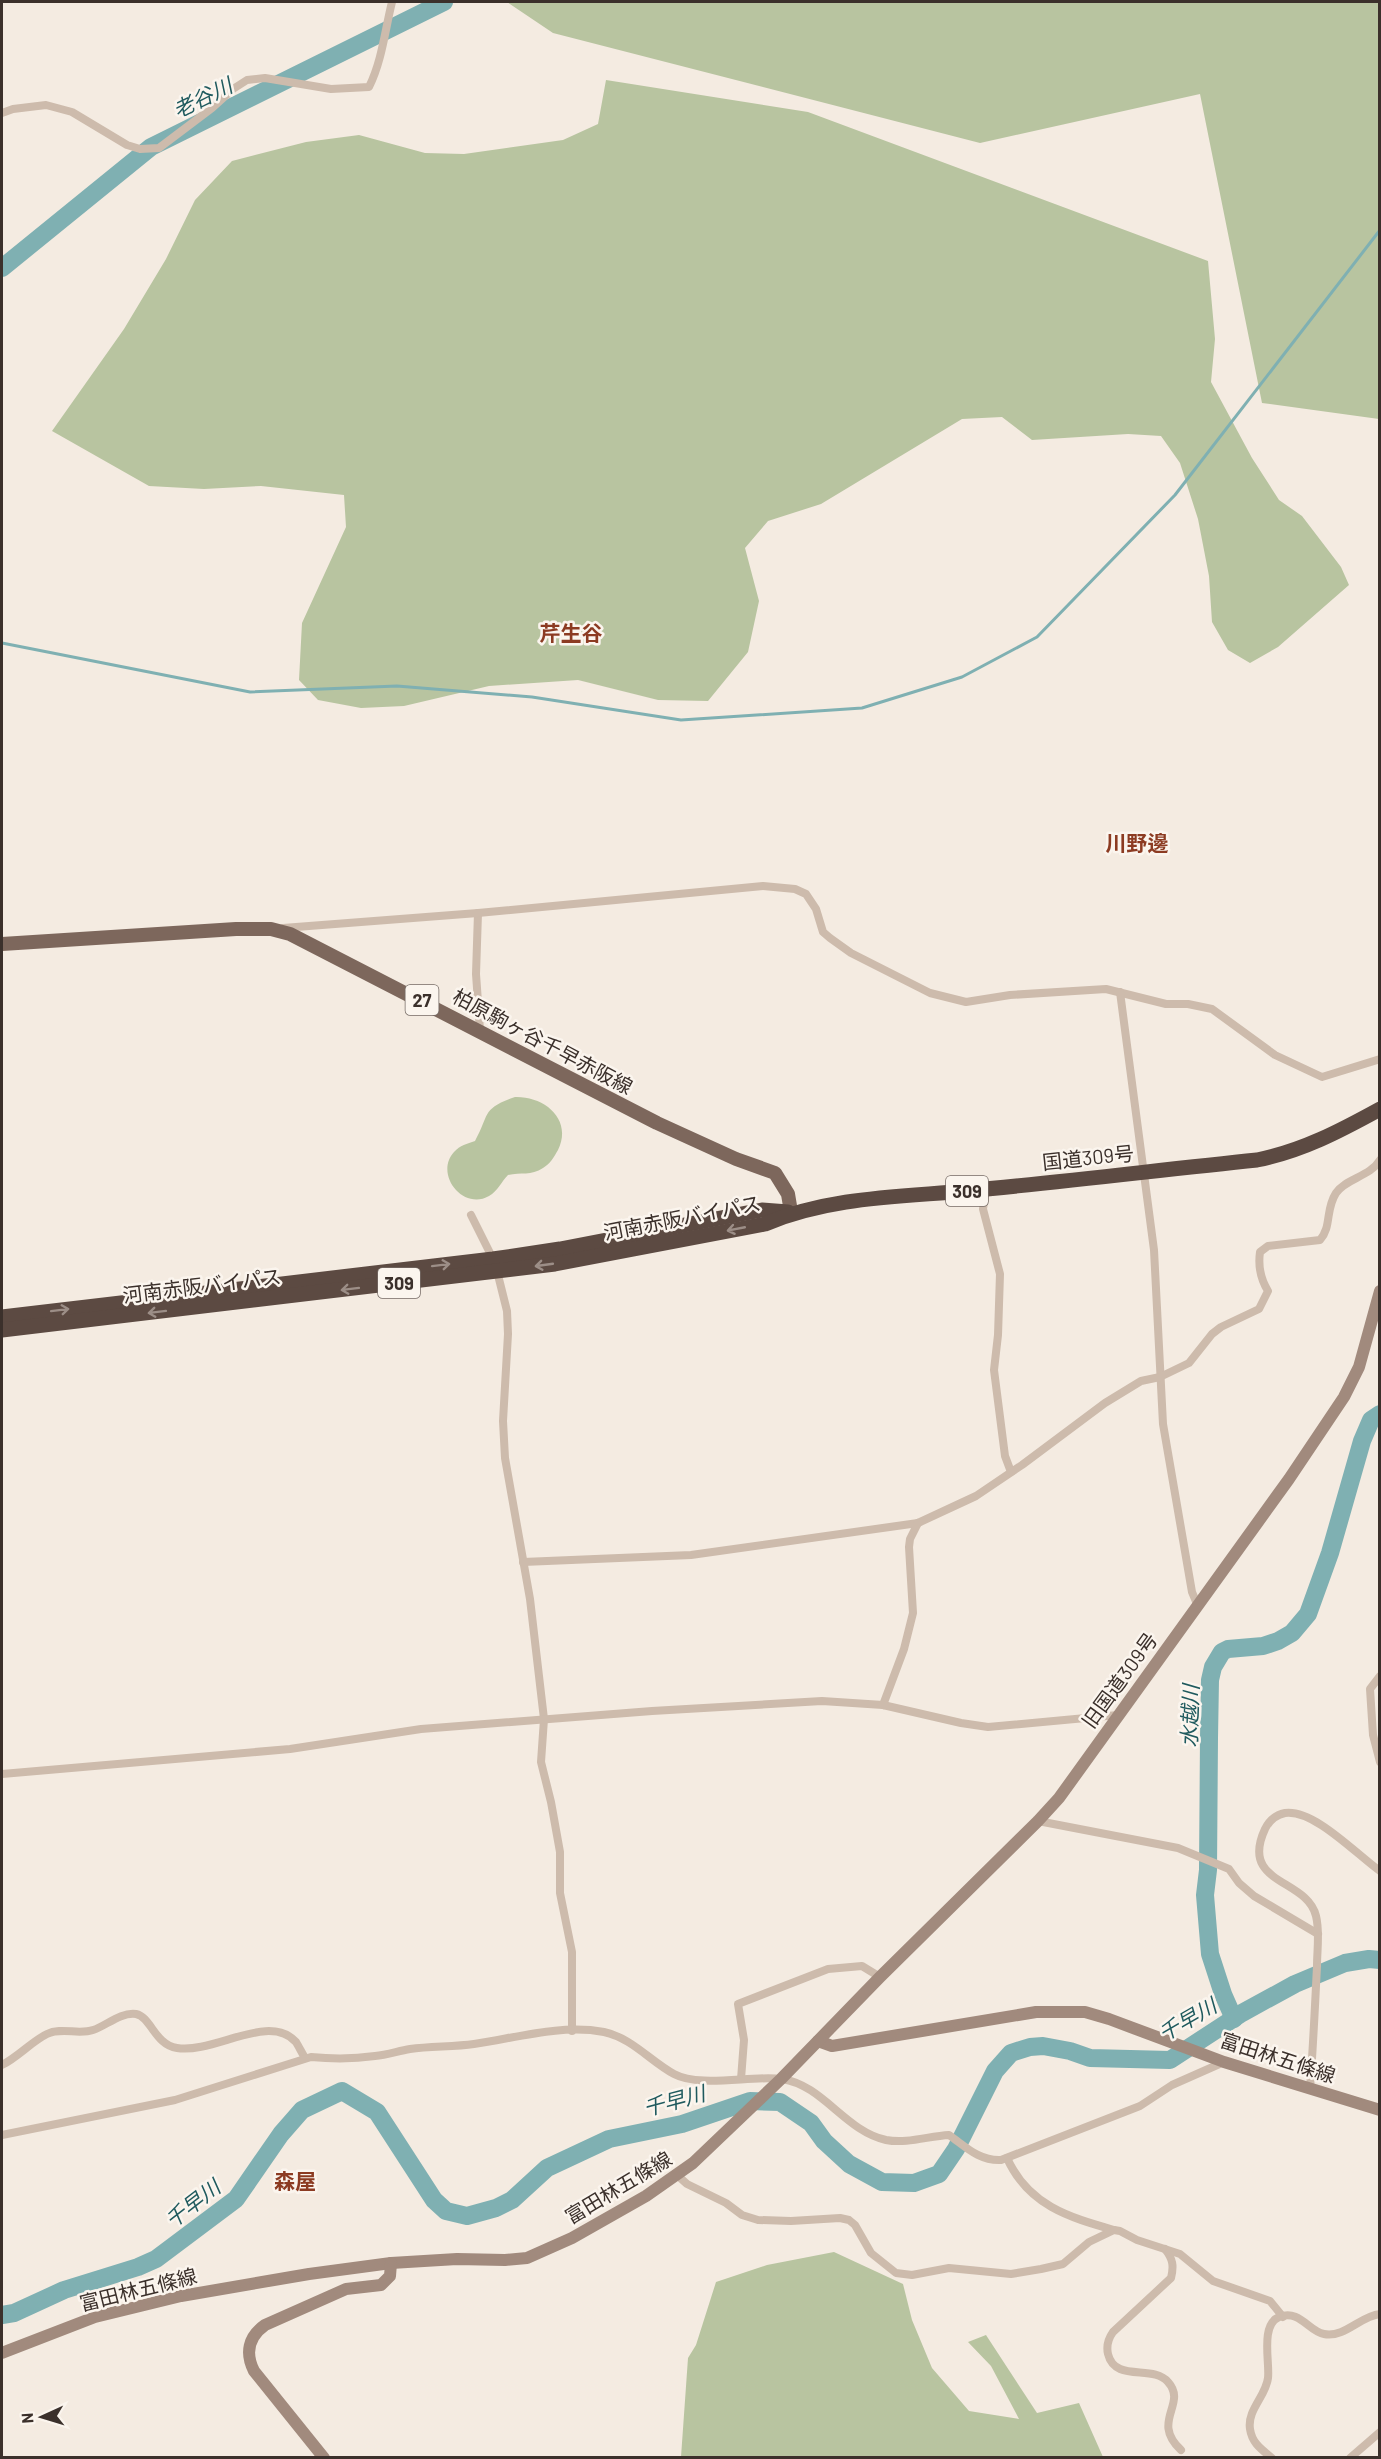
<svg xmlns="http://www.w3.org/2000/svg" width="1381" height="2459" font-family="Barlow,'Noto Sans JP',sans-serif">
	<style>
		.green { fill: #b8c4a0 }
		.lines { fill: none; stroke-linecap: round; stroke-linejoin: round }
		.stream { stroke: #7fb0b2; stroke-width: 3 }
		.river { stroke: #7fb0b2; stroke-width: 18 }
		.street { stroke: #cdbbac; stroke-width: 8 }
		.secondary { stroke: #a18a7d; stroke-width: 12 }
		.primary { stroke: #7d675c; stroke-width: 14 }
		.highway { stroke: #5c4a42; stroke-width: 15 }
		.oneway { stroke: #9c8e87 }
		.labels { text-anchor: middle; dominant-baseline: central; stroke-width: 5; stroke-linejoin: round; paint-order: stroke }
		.shield { fill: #fbf5ee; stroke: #756b66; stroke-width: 1.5 }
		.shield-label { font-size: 18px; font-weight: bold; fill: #3b302b }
		.street-label { font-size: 20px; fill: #3b302b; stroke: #fbf5ee }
		.water-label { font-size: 21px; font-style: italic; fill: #1f5a5e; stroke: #fbf5ee }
		.neighbourhood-label { font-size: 21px; font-weight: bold; fill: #8c3b22; stroke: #fbf5ee }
	</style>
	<rect width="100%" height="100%" fill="#f4ebe1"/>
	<!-- green -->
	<g class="green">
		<polygon points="507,2 1379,2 1379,419 1262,403 1200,94 980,143 553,33"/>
		<polygon points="606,80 808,112 1208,261 1215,339 1211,382 1252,458 1279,500 1302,516 1341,567 1349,585 1278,647 1250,663 1228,650 1212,622 1209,576 1198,519 1180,463 1161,436 1128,434 1032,440 1002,417 962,419 821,504 768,521 745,548 759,601 748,652 708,701 658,700 578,680 489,686 404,706 361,708 318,700 299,680 302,623 346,527 344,495 261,486 204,489 149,486 52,431 124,329 166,259 195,200 232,161 306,142 359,135 425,153 464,154 563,140 598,124"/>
		<path d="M515,1097c29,-1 58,22 43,53 -4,7 -8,14 -15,18 -12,8 -22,4 -35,7 -7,7 -10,16 -19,21 -26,15 -55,-22 -35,-44 6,-7 13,-8 21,-11 15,-27 6,-32 40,-44z"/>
		<polygon points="834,2252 903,2284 912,2320 932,2368 969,2411 1019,2419 991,2366 968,2342 986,2335 1037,2413 1079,2403 1103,2457 681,2457 688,2358 696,2345 716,2282 767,2265"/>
	</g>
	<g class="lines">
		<!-- stream -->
		<polyline class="stream" points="2,643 250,692 397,686 532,697 681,720 862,708 962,677 1037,637 1175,495 1380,230"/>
		<!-- river -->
		<g class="river">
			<polyline points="2,268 151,147 444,2"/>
			<polyline points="1234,2019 1223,1994 1210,1954 1205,1895 1208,1870 1209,1738 1210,1680 1213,1667 1222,1652 1228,1649 1263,1646 1278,1641 1292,1633 1308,1614 1330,1553 1362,1441 1371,1420 1380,1414"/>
			<polyline points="2,2315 14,2313 64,2290 138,2267 156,2259 236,2199 281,2134 302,2110 342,2091 377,2112 434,2200 446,2211 467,2216 496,2208 512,2200 547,2168 609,2139 682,2124 750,2101 780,2102 811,2123 824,2141 849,2164 882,2182 914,2183 939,2174 956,2149 995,2071 1011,2053 1030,2047 1043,2046 1070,2051 1090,2058 1170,2060 1242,2013 1295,1984 1345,1963 1369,1959 1380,1960"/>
		</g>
		<!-- street -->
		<g class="street">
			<path d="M2,113l11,-4 33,-4 26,7 55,33 13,4 19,-1 53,-40 21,-19 14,-9 18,-2 66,11 38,-2c13,-26 16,-57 23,-85"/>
			<polyline points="478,913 476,974 480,1030"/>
			<polyline points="283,928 478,913 763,886 795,889 806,894 816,909 823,932 830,938 851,953 930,993 966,1002 1010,995 1106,989 1166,1004 1188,1004 1212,1009 1275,1055 1322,1077 1380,1059"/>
			<polyline points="1120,992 1154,1250 1163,1424 1192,1592 1197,1604"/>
			<polyline points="986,1189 983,1209 1000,1274 998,1335 994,1370 1005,1456 1011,1472"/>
			<polyline points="471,1215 493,1259"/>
			<polyline points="497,1271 507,1311 508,1334 503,1421 505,1458 530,1599 544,1719 541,1762 551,1802 560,1852 560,1893 572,1952 572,2031"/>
			<path d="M523,1562l168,-7 227,-32 58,-27 46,-31 83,-62 36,-22 19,-4 29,-14 23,-29 9,-7 38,-18 9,-18c-8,-13 -10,-25 -8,-39l8,-6 52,-6c12,-14 5,-30 16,-47 10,-15 34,-16 44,-33"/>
			<polyline points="1380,1676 1370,1689 1373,1735 1380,1762"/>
			<polyline points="883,1705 904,1649 913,1613 909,1547 910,1539 918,1523"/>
			<polyline points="2,1774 290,1749 421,1729 652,1711 822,1701 883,1705 961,1723 988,1727 1118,1715"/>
			<polyline points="1038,1821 1178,1848 1229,1869 1239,1883 1254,1896 1318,1934"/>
			<path d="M2,2065c16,-8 29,-23 45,-31 14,-7 32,1 46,-4 13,-4 27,-18 43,-16 15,3 19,31 41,34 37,6 92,-36 119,-6 3,5 6,11 9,16"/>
			<polyline points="741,2079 744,2040 738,2004 828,1969 862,1966 880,1977"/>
			<path d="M1310,2089c3,-41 5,-82 7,-123 0,-16 3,-34 -1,-50 -9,-38 -77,-31 -51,-87 4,-8 10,-14 20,-16 29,-4 71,41 95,58"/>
			<path d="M2,2135l173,-35 136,-43c21,2 43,2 64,-1 12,-1 23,-5 35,-7 21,-3 43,-2 64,-5 42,-6 86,-20 130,-12 28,6 46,29 70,42 26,14 78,1 108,5 41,6 63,52 104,61 21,4 43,-4 63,-5 17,12 30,26 52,25l139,-54 32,-21 52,-23"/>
			<path d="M1007,2158c21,47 61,59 107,72"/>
			<polyline points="677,2175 687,2184 726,2203 742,2215 758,2220 791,2221 840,2218 849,2220 855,2225 871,2253 896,2273 912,2275 949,2268 1011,2274 1041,2269 1063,2264 1089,2242 1114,2230 1120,2231 1137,2240 1180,2254 1213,2281 1270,2301 1283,2317"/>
			<path d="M1165,2249c8,10 9,17 6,29l-58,54c-5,7 -7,13 -5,22 7,29 45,10 60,28 20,22 -18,39 13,68"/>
			<path d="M1272,2458c-11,-9 -20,-15 -22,-29 -3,-19 16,-33 18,-51 2,-15 -8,-53 11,-61 21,-8 29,14 45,17 21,4 36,-18 56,-20"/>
			<polyline points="1350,2458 1380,2432"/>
		</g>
		<!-- secondary -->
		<g class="secondary">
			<polyline points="818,2041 832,2046 1036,2012 1085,2012 1109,2019 1224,2062 1380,2110"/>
			<polyline points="2,2353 95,2317 181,2296 309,2274 391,2263 457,2259 505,2260 527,2258 572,2238 646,2196 693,2163 781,2079 880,1977 1038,1821 1059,1798 1289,1479 1344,1397 1359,1367 1380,1291"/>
			<path d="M324,2458l-70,-87c-9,-18 -6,-34 11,-46l81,-36 35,-4 9,-9 1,-13"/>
		</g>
		<!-- primary -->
		<polyline class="primary" points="2,944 236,929 271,929 290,934 657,1123 736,1159 775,1173 788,1194 791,1212"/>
		<!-- highway -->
		<g class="highway">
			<polyline points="2,1317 493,1259 560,1249 762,1210 788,1212"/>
			<path d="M2,1330l553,-66 210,-40c64,-27 133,-27 201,-33 97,-9 194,-21 291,-31 45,-9 83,-29 123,-51"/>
		</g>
	</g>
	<!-- one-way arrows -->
	<defs><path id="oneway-shaft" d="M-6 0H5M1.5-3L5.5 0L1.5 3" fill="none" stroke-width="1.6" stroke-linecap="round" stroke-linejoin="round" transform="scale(1.5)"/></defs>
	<g class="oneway">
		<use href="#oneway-shaft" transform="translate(736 1229) rotate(169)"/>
		<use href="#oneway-shaft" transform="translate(441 1265) rotate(-7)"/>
		<use href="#oneway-shaft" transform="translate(544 1265) rotate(172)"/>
		<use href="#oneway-shaft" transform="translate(350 1289) rotate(173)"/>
		<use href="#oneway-shaft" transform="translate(60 1310) rotate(-7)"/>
		<use href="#oneway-shaft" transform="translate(157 1312) rotate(173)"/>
	</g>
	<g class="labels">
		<!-- shield labels -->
		<g class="shield">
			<rect x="405.5" y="985" width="33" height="30" rx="4.5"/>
			<rect x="946" y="1176" width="42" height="30" rx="4.5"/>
			<rect x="378" y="1268" width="42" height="30" rx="4.5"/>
		</g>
		<g class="shield-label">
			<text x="422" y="1000">27</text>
			<text x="967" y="1191">309</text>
			<text x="399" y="1283">309</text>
		</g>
		<!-- street labels -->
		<g class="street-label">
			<text transform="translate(543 1041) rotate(28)">柏原駒ヶ谷千早赤阪線</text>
			<text transform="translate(1088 1157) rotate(-6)">国道309号</text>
			<text transform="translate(682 1217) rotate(-11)">河南赤阪バイパス</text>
			<text transform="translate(202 1285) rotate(-7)">河南赤阪バイパス</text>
			<text transform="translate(1119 1680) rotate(-54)">旧国道309号</text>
			<text transform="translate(1278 2057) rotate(18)">富田林五條線</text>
			<text transform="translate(618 2187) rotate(-31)">富田林五條線</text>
			<text transform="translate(138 2289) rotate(-14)">富田林五條線</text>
		</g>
		<!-- water labels -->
		<g class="water-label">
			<text transform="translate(202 97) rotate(-26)">老谷川</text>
			<text transform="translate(1189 1716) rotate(-88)">水越川</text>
			<text transform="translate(1187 2019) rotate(-30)">千早川</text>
			<text transform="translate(674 2100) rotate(-15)">千早川</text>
			<text transform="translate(192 2203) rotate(-38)">千早川</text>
		</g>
		<!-- neighbourhood labels -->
		<g class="neighbourhood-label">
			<text x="571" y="632">芹生谷</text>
			<text x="1137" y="842">川野邊</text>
			<text x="295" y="2180">森屋</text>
		</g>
	</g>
	<!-- border -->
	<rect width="1381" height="2459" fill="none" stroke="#3b302b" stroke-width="6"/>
	<!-- north arrow -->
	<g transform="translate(42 2417) rotate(266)" stroke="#fbf5ee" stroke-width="4.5" paint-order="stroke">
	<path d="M0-4.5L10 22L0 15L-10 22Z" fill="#3b302b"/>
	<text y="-9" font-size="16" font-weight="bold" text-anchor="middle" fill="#3b302b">N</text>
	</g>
</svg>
